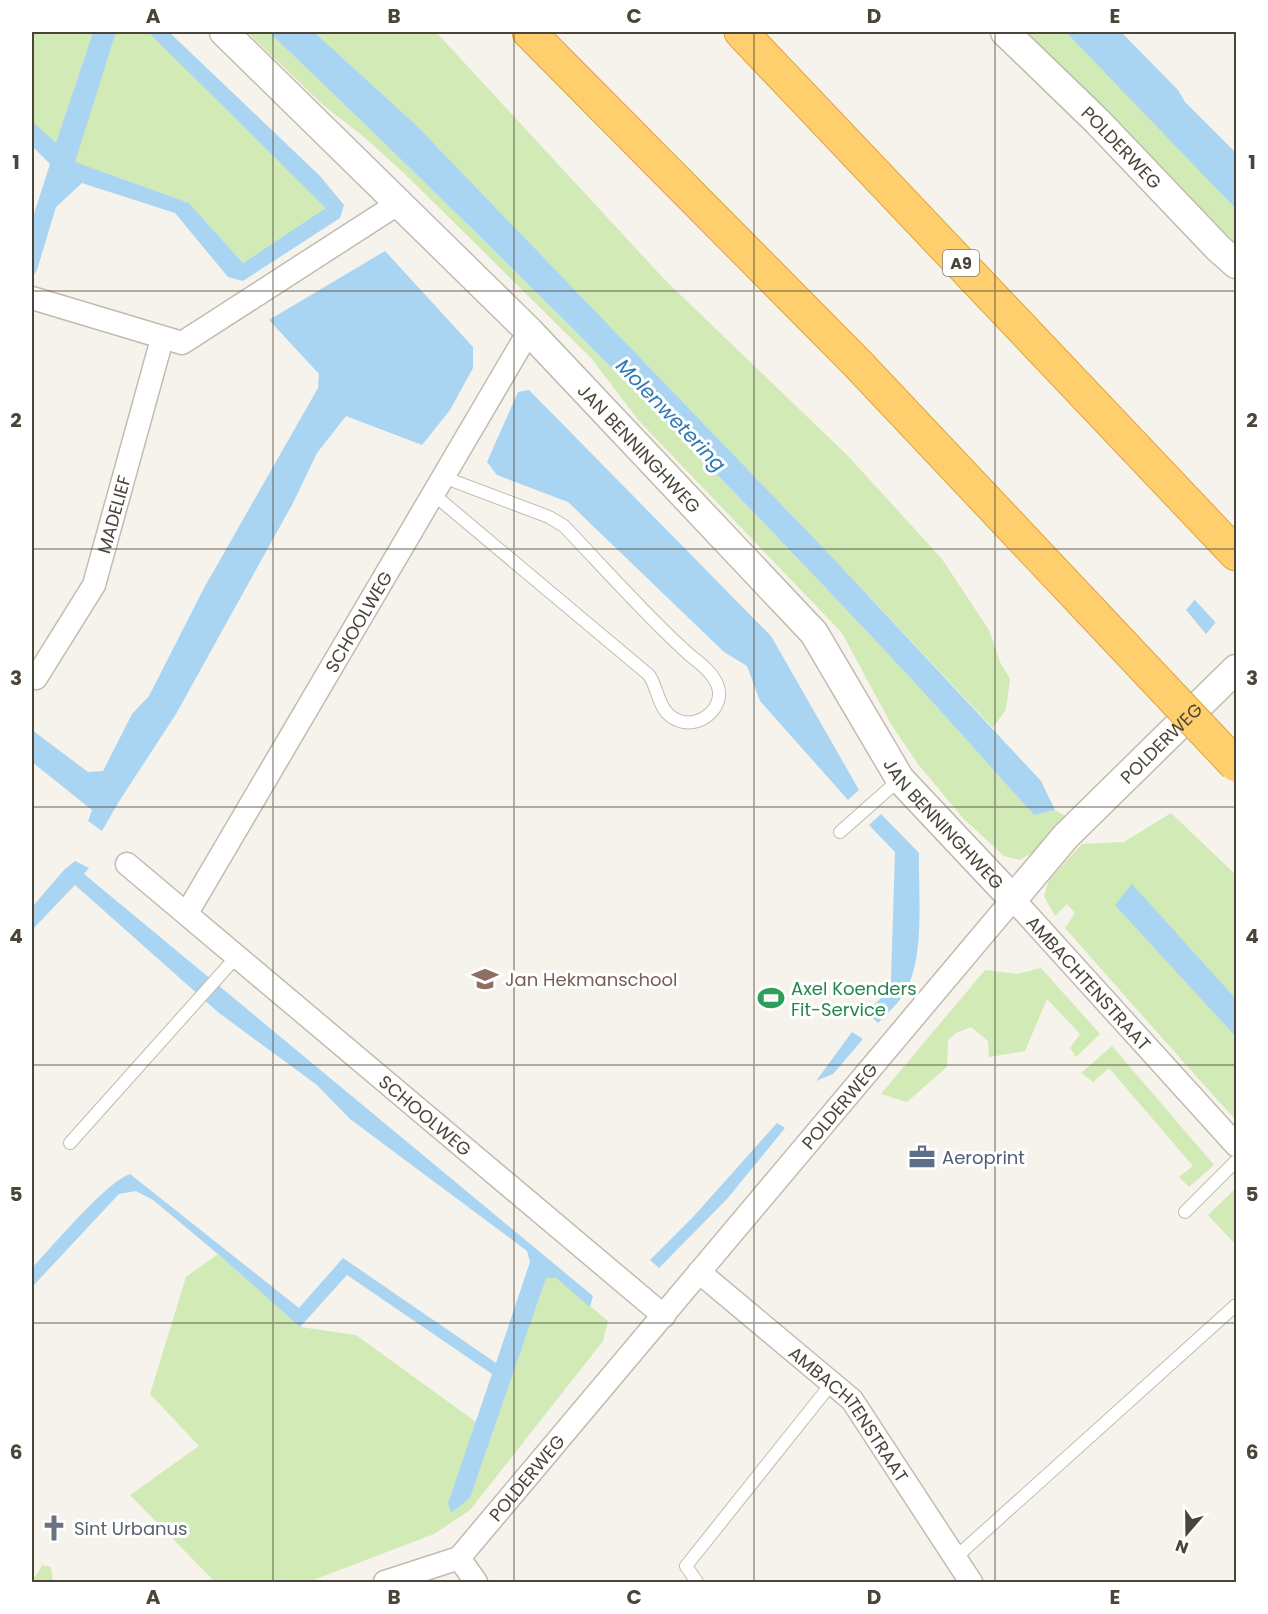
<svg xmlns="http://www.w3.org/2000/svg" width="1268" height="1614" font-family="Poppins,sans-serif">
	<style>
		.green { fill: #d2eab5 }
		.water { fill: #a9d4f2 }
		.pier { fill: #f6f3ec }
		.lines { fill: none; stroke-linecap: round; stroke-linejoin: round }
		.service-casing { stroke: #c2bbae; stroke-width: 14 }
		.minor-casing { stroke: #c2bbae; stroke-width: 25 }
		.tertiary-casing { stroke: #c2bbae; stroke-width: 31 }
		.motorway-casing { stroke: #e0a43c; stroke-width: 35 }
		.service { stroke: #fff; stroke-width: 12 }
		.minor { stroke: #fff; stroke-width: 22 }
		.tertiary { stroke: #fff; stroke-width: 28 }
		.motorway { stroke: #ffcf6e; stroke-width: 33 }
		.motorway-bridge-casing { stroke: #e0a43c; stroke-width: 35; stroke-linecap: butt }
		.motorway-bridge { stroke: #ffcf6e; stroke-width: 33 }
		.grid { fill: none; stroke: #4b4439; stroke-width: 1.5; stroke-opacity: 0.55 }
		.labels { text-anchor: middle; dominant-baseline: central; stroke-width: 6; stroke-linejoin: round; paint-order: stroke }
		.shield { fill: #fff; stroke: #817c74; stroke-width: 1.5 }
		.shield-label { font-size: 16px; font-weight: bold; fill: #4b4439 }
		.street-label { font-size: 18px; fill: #4b4439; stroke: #fff }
		.education-label { font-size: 18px; fill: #785e54; stroke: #fff; text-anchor: start }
		.leisure-label { font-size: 18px; fill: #27864d; stroke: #fff; text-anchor: start }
		.service-label { font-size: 18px; fill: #4e5e75; stroke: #fff; text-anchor: start }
		.worship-label { font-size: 18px; fill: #5b616d; stroke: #fff; text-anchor: start }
		.water-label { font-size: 20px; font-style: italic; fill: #2e7ab2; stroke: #fff }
		.neatline { fill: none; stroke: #4b4439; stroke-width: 2 }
		.grid-label { font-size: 20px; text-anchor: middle; font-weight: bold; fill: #4b4439 }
	</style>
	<rect width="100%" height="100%" fill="#f6f3ec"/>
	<!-- green -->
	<g class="green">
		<polygon points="32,32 93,32 56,144 32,121"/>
		<polygon points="116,32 148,32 327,208 243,263 189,203 74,162"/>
		<path d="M247,32h22c212,203 420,410 621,624 49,52 96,106 144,159l21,-5 12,7 -29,32 -18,11 -16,-4 -41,-38 -45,-54 -27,-40 -49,-91 -203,-212 -48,-63 -185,-183 -42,-38 -41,-32z"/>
		<polygon points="314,32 436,32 665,280 848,456 942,559 989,630 1000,662 1010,679 1006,709 993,728 832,557 415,124"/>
		<polygon points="1019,32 1066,32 1077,42 1236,209 1236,249"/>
		<path d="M1171,813l65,62v124l-104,-114 -16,20 120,132v83c-58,-63 -114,-128 -171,-192l10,-15 -8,-9 -12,12 -11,-20 5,-16 33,-36 42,-2z"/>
		<polygon points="1041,968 1100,1034 1076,1057 1070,1048 1080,1034 1047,999 1025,1051 989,1057 988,1041 971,1027 956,1033 948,1040 947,1067 907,1102 881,1094 985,970 1018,974"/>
		<polygon points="1112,1046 1214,1165 1189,1187 1179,1177 1193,1166 1109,1068 1093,1082 1081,1073"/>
		<polygon points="1235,1189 1236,1190 1236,1245 1208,1215"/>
		<polygon points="218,1254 300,1327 356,1335 476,1422 448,1503 470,1498 546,1277 556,1278 608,1321 603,1341 470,1510 434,1534 308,1582 215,1582 130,1495 199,1446 150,1394 186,1277"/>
		<polygon points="42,1565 51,1567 53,1582 32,1582 32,1579 38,1573"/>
	</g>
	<!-- water -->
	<g class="water">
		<polygon points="93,32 116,32 75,162 189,203 243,263 326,208 148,32 169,32 320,176 344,205 340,218 243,281 228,277 175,213 82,183 56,207 37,270 32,278 32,220 50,164 32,146 32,121 56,143"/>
		<path d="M269,32h45l101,92 417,433 209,224 14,29 -21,5c-48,-53 -95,-107 -144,-159 -200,-214 -409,-421 -621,-624z"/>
		<polygon points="1066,32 1121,32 1178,90 1185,102 1236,153 1236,209"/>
		<polygon points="385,251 473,347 473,368 450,410 422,445 346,416 317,453 293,503 176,714 118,803 102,831 88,821 92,810 32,762 32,730 88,772 103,771 132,714 149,696 204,588 318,388 319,374 269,320"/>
		<polygon points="529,390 771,636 859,790 848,800 760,701 747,666 724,652 568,502 497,475 487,462 518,392"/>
		<polygon points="1236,551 1236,598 1206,634 1186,610"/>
		<path d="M881,814l38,39c-1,40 7,108 -16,142 -6,10 -17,19 -25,28l-11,-11 22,-22 2,-11 4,-127 -26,-27z"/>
		<path d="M75,861l14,7 -5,6 509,422 -3,11 -34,-29h-10l-76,220 -19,15 -3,-10 44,-129 -145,-99 -47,52 -82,-73 -65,-54 -17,-9 -17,3 -87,93v-19c20,-21 74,-86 98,-94l169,134 44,-50 153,105 34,-101 -3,-11 -177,-132 -33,-34 -98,-72 -144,-128 -43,45v-23l32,-37z"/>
		<polygon points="1132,884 1236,999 1236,1037 1115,905"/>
		<polygon points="852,1032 863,1039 833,1074 816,1081"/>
		<polygon points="777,1123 785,1128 727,1199 659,1268 650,1260 693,1217"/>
	</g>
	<!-- pier -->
	<polygon class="pier" points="1236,548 1236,602 1218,625 1193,598"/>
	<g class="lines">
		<!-- service casing -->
		<g class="service-casing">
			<g id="service">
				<path d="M433,494l216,181c10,15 9,37 28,45 22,10 50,-13 40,-36 -7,-16 -23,-24 -35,-36 -41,-38 -79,-81 -118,-122l-15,-9 -106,-40"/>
				<polyline points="840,832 900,779"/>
				<polyline points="70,1143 237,956"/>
				<polyline points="1185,1212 1236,1161"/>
				<polyline points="955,1558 1236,1305"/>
				<polyline points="697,1582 686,1566 832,1383"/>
			</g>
		</g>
		<!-- minor casing -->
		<g class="minor-casing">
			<g id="minor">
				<polyline points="32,298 182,343 399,203"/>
				<path id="s1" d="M36,678l58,-93 68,-246"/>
				<path id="s2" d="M127,864l537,452"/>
				<path id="s3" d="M187,913l342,-582"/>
				<path id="s4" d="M699,1272l153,128 119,182"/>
				<path id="s5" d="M459,1558l554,-659 223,246"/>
				<polyline points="459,1558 476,1582"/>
				<polyline points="385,1582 459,1558"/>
			</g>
		</g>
		<!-- tertiary casing -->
		<g class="tertiary-casing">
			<g id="tertiary">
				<path id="s6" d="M224,32l305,299 285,302 86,146 113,120 53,-63 170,-167"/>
				<path id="s7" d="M1005,32l92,89 121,127 18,16"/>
			</g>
		</g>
		<!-- motorway casing -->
		<g class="motorway-casing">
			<g id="motorway">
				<polyline points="529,32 857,363 1089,609"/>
				<polyline points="741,32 1236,554"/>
			</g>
		</g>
		<!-- service -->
		<use href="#service" class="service"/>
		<!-- minor -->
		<use href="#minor" class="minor"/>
		<!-- tertiary -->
		<use href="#tertiary" class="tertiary"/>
		<!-- motorway -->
		<use href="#motorway" class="motorway"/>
		<!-- motorway-bridge casing -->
		<g class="motorway-bridge-casing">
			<polyline id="motorway-bridge" points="1089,609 1236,765"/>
		</g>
		<!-- motorway-bridge -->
		<use href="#motorway-bridge" class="motorway-bridge"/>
	</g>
	<!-- grid -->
	<path class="grid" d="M273,32v1550M514,32v1550M754,32v1550M995,32v1550M32,291h1204M32,549h1204M32,807h1204M32,1065h1204M32,1323h1204"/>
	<!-- icons -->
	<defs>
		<g id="school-bare" transform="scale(2.07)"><path d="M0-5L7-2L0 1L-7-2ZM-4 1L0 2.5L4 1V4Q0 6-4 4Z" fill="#8d6e63" stroke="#fff" stroke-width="2.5" paint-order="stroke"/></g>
		<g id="stadium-bare" transform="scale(2.07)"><path d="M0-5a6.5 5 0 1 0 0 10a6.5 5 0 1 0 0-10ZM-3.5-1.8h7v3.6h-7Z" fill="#2e9e5b" stroke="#fff" stroke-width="2.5" paint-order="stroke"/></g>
		<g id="office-bare" transform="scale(2.07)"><path d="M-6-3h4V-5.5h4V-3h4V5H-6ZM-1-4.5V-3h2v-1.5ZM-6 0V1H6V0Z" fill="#5c6f8a" stroke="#fff" stroke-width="2.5" paint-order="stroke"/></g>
		<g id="church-bare" transform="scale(2.07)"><path d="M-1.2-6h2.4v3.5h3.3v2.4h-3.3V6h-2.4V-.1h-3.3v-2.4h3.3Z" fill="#6b7280" stroke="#fff" stroke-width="2.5" paint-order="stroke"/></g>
	</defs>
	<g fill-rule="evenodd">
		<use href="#school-bare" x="485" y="979"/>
		<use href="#stadium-bare" x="771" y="998"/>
		<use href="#office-bare" x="922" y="1157"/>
		<use href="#church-bare" x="54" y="1528"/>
	</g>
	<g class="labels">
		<!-- shield labels -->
		<rect class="shield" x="943" y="250" width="36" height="26" rx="4.5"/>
		<g class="shield-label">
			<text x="961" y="263">A9</text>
		</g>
		<!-- street labels -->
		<g class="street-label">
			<text stroke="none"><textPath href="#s7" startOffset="164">POLDERWEG</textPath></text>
			<text stroke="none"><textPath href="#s6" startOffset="588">JAN BENNINGHWEG</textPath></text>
			<text stroke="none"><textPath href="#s1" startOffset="183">MADELIEF</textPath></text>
			<text stroke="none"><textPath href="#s3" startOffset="338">SCHOOLWEG</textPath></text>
			<text stroke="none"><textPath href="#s6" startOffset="1392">POLDERWEG</textPath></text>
			<text stroke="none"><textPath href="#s6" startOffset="1074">JAN BENNINGHWEG</textPath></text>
			<text stroke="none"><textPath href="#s5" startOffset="974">AMBACHTENSTRAAT</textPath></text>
			<text stroke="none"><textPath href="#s5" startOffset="591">POLDERWEG</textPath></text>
			<text stroke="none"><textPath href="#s2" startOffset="390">SCHOOLWEG</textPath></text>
			<text stroke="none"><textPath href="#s4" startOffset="208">AMBACHTENSTRAAT</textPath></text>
			<text stroke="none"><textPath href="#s5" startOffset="105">POLDERWEG</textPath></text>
		</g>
		<!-- education labels -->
		<g class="education-label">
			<text x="505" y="979">Jan Hekmanschool</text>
		</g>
		<!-- leisure labels -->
		<g class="leisure-label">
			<text x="791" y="988">Axel Koenders<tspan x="791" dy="21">Fit-Service</tspan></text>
		</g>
		<!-- service labels -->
		<g class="service-label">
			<text x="942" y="1157">Aeroprint</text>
		</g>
		<!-- worship labels -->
		<g class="worship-label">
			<text x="74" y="1528">Sint Urbanus</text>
		</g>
		<!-- water labels -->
		<g class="water-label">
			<text transform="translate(671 415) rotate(46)">Molenwetering</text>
		</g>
	</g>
	<!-- border -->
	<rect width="1268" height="1614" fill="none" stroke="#ffffff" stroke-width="66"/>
	<!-- north arrow -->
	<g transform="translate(1187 1533) rotate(200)" stroke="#ffffff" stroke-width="4.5" paint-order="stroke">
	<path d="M0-4.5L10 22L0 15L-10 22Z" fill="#4b4439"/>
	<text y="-9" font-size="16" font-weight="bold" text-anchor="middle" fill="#4b4439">N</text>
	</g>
	<rect x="33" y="33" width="1202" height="1548" class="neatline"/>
	<g class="grid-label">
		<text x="153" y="23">A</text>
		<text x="394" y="23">B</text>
		<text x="634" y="23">C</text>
		<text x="874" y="23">D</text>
		<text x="1115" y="23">E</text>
		<text x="16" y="169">1</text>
		<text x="1252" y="169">1</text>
		<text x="16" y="427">2</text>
		<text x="1252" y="427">2</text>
		<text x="16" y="685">3</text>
		<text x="1252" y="685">3</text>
		<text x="16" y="943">4</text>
		<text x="1252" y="943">4</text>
		<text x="16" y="1201">5</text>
		<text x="1252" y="1201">5</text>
		<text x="16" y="1459">6</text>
		<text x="1252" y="1459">6</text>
		<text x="153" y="1604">A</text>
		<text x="394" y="1604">B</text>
		<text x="634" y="1604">C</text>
		<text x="874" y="1604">D</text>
		<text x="1115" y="1604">E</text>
	</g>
</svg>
